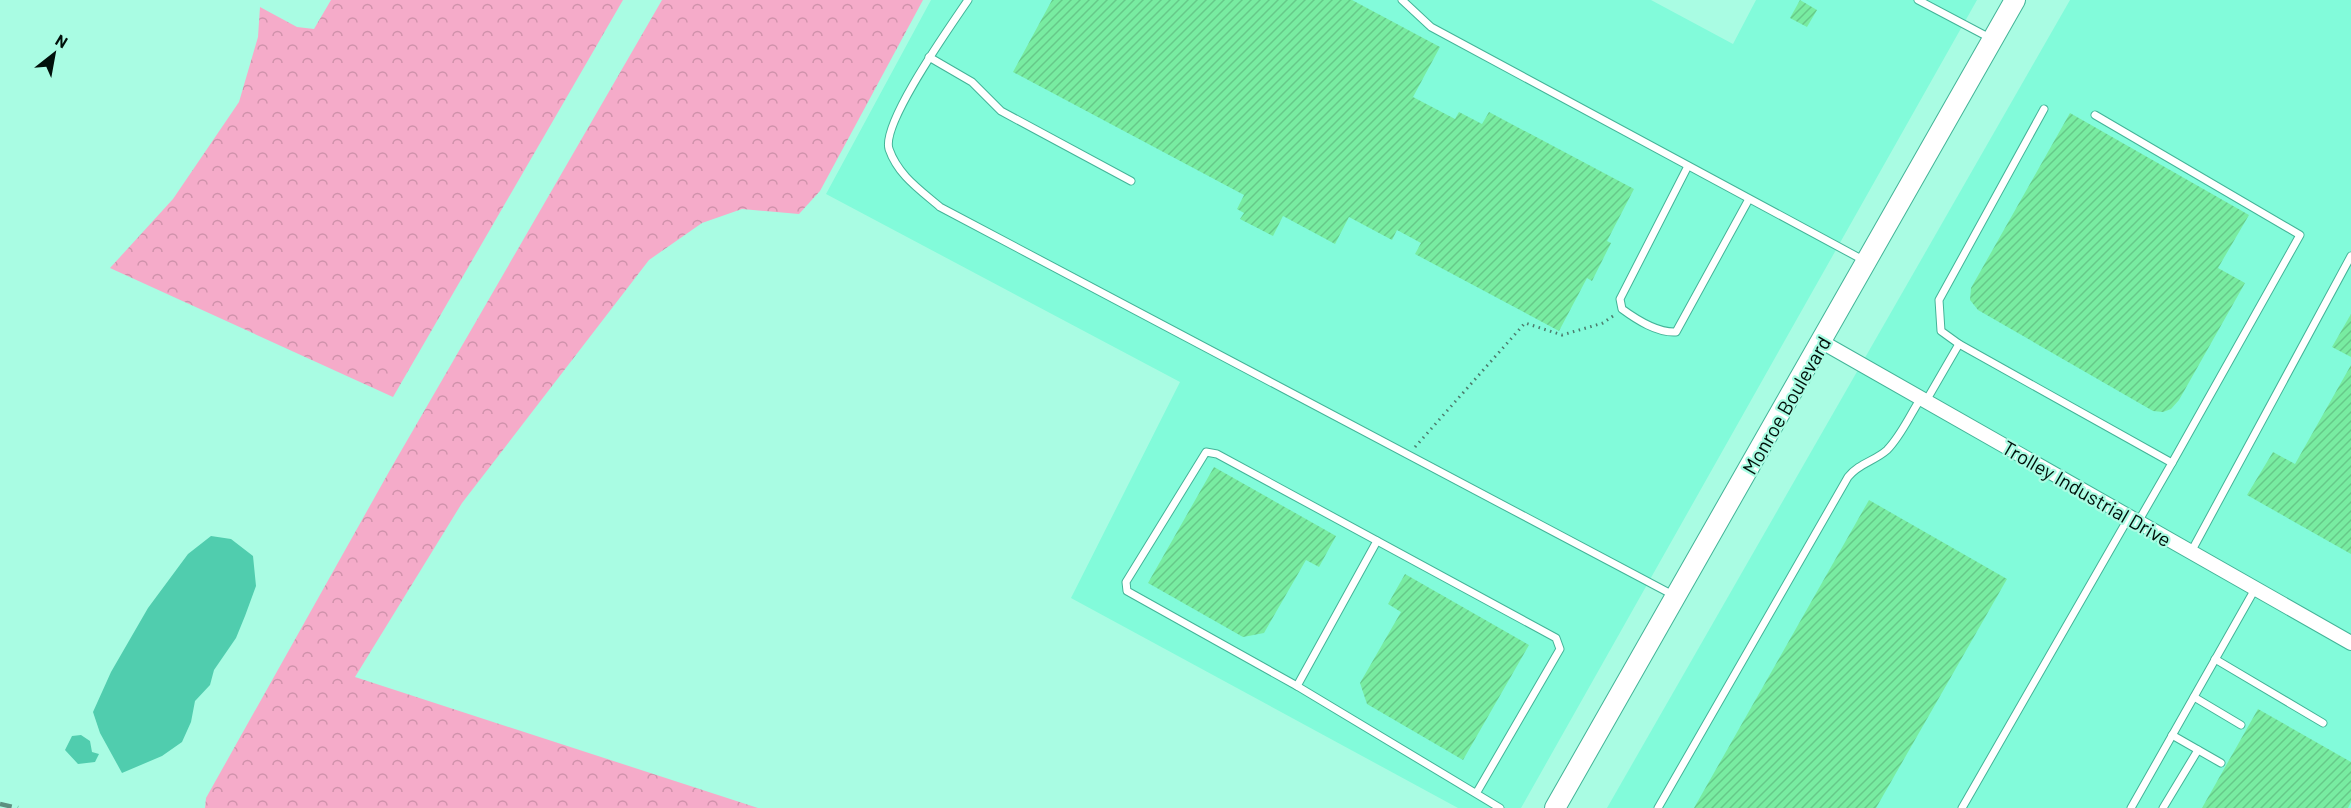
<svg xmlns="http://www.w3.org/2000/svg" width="2351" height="808" font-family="Barlow,sans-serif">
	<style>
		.built { fill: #82fbda }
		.forest { fill: url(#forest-crowns) }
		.water { fill: #50cdae }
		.building { fill: url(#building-hatch) }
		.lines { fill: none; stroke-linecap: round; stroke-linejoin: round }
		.lane-casing { stroke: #43b498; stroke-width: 9 }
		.street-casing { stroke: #43b498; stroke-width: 16 }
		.secondary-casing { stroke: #43b498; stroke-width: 22 }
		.path { stroke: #4c7b6c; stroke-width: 3; stroke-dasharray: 1.5 4.5; stroke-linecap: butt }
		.lane { stroke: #fff; stroke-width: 7 }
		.street { stroke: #fff; stroke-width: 14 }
		.secondary { stroke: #fff; stroke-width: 20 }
		.rail { stroke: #5c9080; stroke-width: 4.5; stroke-dasharray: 12 6; stroke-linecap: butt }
		.labels { text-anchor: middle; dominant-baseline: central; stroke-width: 4.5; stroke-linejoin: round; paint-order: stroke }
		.street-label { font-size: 20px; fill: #00100a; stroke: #a9fce3 }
	</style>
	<defs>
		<pattern id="forest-crowns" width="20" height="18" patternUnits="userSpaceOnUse" patternTransform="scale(1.5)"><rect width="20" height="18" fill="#f5abc9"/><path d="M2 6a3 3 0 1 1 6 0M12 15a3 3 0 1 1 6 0" fill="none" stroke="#d092ab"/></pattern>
		<pattern id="building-hatch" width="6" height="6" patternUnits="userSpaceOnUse" patternTransform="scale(1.5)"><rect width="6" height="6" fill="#78eca1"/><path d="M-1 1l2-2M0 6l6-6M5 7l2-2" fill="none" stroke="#66c989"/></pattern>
	</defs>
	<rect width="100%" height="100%" fill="#a9fce3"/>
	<!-- built -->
	<g class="built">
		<polygon points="931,0 1651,0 1733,44 1756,0 1977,0 1521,808 1458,808 1071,598 1180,382 826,194"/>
		<polygon points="2070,0 2351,0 2351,808 1607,808"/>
	</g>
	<!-- forest -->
	<g class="forest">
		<polygon points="331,0 623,0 393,397 110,268 173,199 239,102 258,37 260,7 297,27 314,29"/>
		<polygon points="662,0 923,0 820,191 799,214 742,209 702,223 649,260 462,503 355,677 758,808 205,808 206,798 390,470"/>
	</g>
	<!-- water -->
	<g class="water">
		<polygon points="211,536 231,539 253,556 256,586 245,616 236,638 214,670 210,685 195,701 191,722 182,742 162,756 122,773 100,733 93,712 111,672 148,608 188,554"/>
		<polygon points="81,735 90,741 92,752 99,754 95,762 78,764 65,750 72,736"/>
	</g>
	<!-- building -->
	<g class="building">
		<polygon points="1052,0 1352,0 1440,47 1413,97 1455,119 1459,112 1482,124 1489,112 1634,189 1607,241 1611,243 1592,281 1587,278 1559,331 1415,254 1421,243 1397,230 1392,240 1349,217 1335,244 1283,216 1273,236 1240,219 1244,213 1237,209 1244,195 1013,72"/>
		<polygon points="1800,0 1817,10 1807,27 1790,18"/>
		<polygon points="2070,113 2249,215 2218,268 2245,283 2179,400 2171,409 2163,412 2153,411 1978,310 1970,300 1971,288"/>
		<polygon points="2351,314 2351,357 2332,347"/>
		<polygon points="2351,365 2351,554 2247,495 2273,452 2295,464"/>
		<polygon points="1214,467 1336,536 1319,567 1306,560 1264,633 1243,637 1148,583"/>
		<polygon points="1869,500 2007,579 1876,808 1694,808"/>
		<polygon points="1405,574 1529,645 1463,760 1367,704 1360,683 1401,612 1388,604"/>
		<polygon points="2258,709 2351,762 2351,802 2348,808 2202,808"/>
	</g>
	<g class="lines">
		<!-- lane casing -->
		<g class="lane-casing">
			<g id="lane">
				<path d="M968,0c-16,24 -87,123 -79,149 9,26 30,40 51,58l735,389"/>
				<polyline points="1402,0 1431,27 1865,261"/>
				<polyline points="1918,0 1990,38"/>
				<polyline points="929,57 972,82 1001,111 1131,181"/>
				<polyline points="2095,115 2300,235 2172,463"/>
				<path d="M1688,166l-68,133 2,10c15,11 35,24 54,23l73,-133"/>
				<polyline points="1959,344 1941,331 1939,300 2044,109"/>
				<polyline points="1926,401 1959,344 2172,463 2138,522"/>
				<polyline points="2191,552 2351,256"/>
				<polyline points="2215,659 2323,723"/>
				<polyline points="1297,686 1377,541"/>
				<polyline points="2194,697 2241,725"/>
				<polyline points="2172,735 2221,763"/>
				<polyline points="1477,792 1560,649 1556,638 1217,454 1206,452 1126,582 1127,591 1297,686 1500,808"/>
				<path d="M1658,808l190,-331c11,-14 27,-16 39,-27 14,-14 23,-35 34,-52"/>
				<polyline points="1962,808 2129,517"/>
				<polyline points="2131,808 2255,589"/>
				<polyline points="2163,808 2198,750"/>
			</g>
		</g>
		<!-- street casing -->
		<g class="street-casing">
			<polyline id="street" points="1822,342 2351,643"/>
		</g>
		<!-- secondary casing -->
		<g class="secondary-casing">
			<polyline id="secondary" points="1555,808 2015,0"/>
		</g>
		<!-- path -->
		<polyline class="path" points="1415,447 1525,323 1562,335 1603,323 1613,316"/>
		<!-- lane -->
		<use href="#lane" class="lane"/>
		<!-- street -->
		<use href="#street" class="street"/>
		<!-- secondary -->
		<use href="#secondary" class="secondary"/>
		<!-- rail -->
		<polyline class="rail" points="0,804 18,808"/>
	</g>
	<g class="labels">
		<!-- street labels -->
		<g class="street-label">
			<text transform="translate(1786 405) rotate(-60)">Monroe Boulevard</text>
			<text transform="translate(2087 493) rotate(30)">Trolley Industrial Drive</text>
		</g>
	</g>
	<!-- north arrow -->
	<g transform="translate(54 54) rotate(31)" stroke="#a9fce3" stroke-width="4.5" paint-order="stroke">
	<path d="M0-4.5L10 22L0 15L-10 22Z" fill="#00100a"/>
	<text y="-9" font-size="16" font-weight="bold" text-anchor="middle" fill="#00100a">N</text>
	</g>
</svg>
